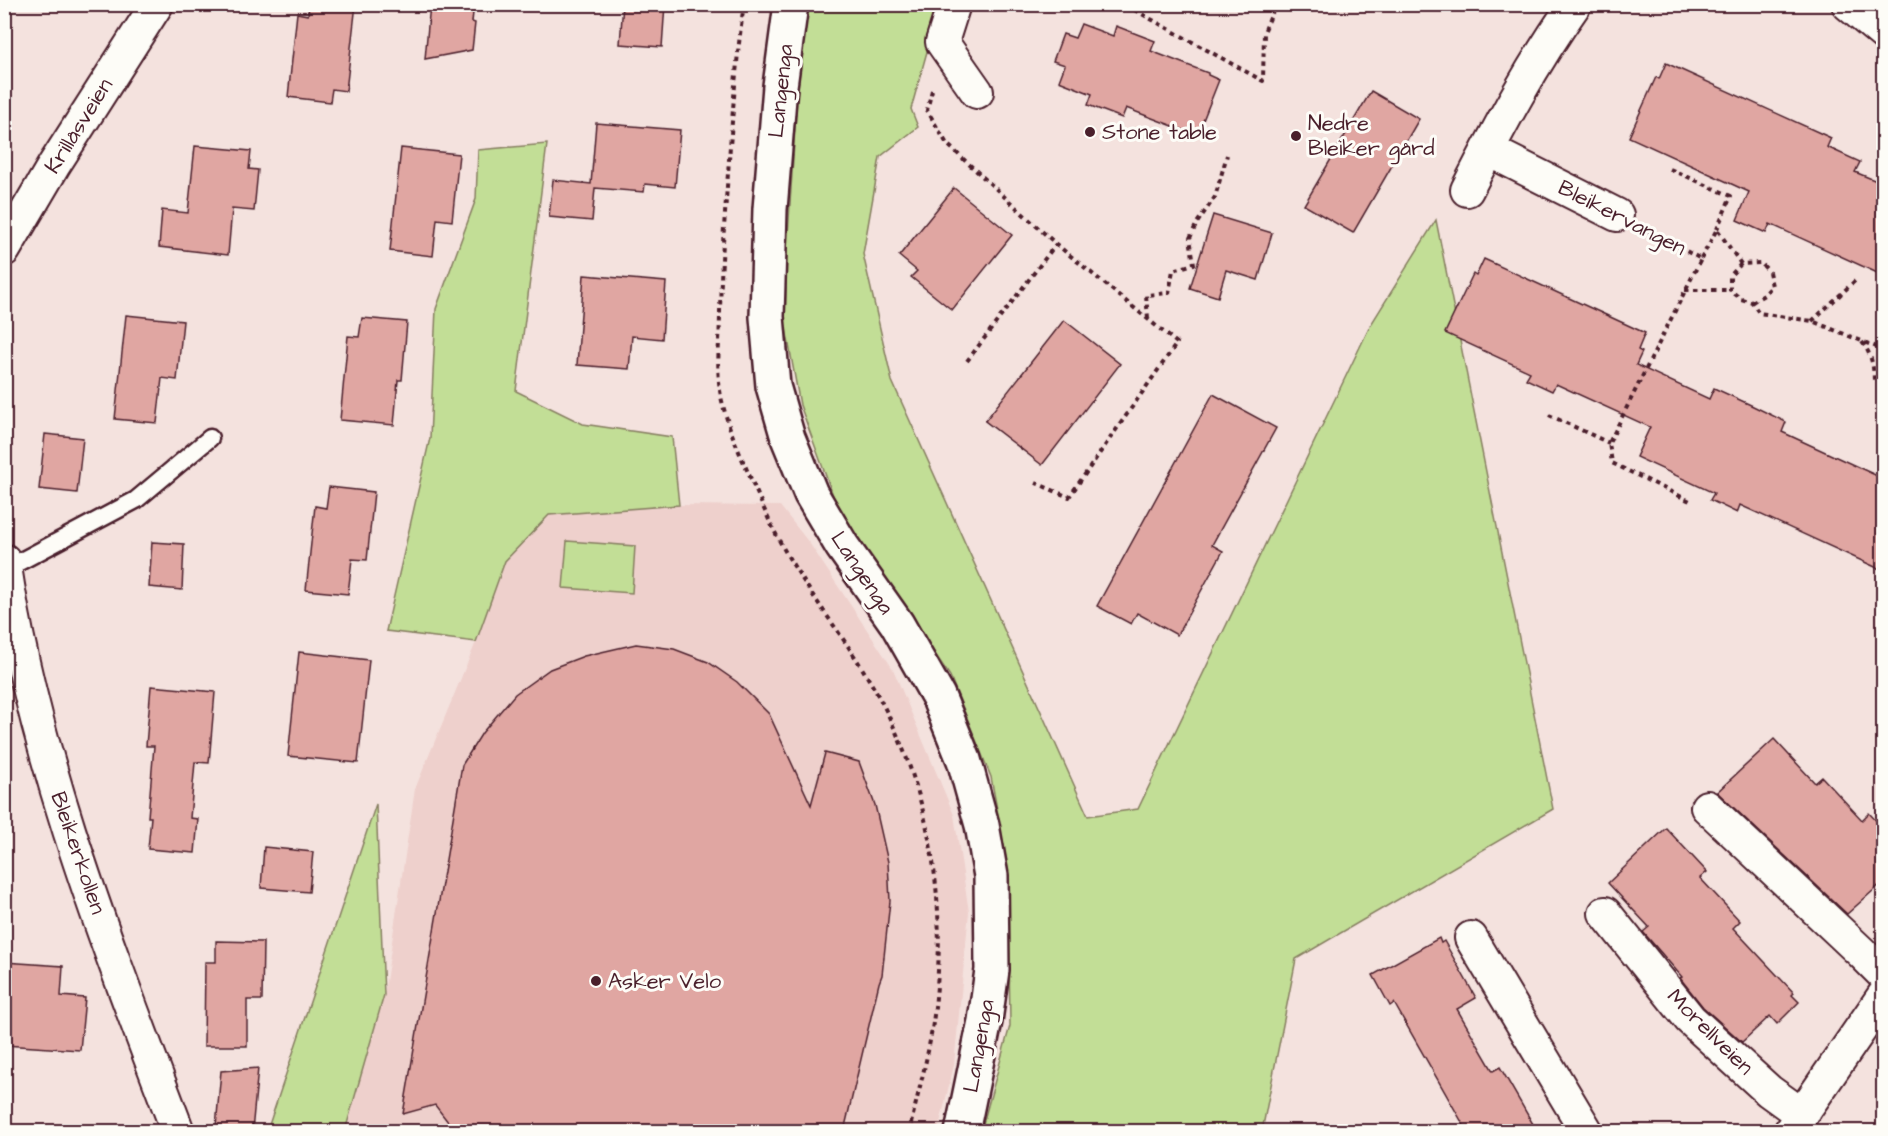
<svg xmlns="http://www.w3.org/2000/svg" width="1888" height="1136" font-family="'Architects Daughter',sans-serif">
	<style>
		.built { fill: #eed0cc }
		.green { fill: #c2de96; stroke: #867e60; stroke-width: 1.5 }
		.building { fill: #e0a6a2; stroke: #4a1f2b; stroke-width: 1.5 }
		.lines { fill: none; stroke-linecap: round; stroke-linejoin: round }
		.service-casing { stroke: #4a1f2b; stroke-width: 21 }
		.minor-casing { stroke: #4a1f2b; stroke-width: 36 }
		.secondary-casing { stroke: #4a1f2b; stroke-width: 38 }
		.path { stroke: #4a1f2b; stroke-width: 4; stroke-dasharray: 4.5 4.5; stroke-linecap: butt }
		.service { stroke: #fdfcf7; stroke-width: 16 }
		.minor { stroke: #fdfcf7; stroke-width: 32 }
		.secondary { stroke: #fdfcf7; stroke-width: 33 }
		.poi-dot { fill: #4a1f2b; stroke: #fdfcf7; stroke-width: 2 }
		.labels { text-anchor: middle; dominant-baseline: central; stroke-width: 6; stroke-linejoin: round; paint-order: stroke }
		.street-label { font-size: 22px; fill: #4a1f2b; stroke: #fdfcf7 }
		.poi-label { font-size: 22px; fill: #4a1f2b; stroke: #fdfcf7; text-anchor: start }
	</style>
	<rect width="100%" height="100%" fill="#f4e2de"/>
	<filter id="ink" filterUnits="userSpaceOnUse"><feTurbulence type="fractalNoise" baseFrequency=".0167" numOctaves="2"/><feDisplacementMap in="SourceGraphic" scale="12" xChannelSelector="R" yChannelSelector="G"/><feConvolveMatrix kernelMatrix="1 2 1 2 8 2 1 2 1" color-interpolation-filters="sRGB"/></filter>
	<g filter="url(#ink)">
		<!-- built -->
		<polygon class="built" points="679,505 780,506 810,544 893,669 954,815 969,912 954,1065 938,1131 345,1132 384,995 415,789 476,642 505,561 549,515"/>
		<!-- green -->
		<g class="green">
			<polygon points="807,5 940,5 911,109 918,127 880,157 863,254 892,381 1088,816 1138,809 1370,326 1436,220 1553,809 1296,959 1262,1131 981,1131 1010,1026 1008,869 991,777 950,676 838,509 800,405 785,323 787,250 797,97"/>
			<polygon points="547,144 516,391 583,424 672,437 679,505 549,515 505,561 476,642 386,631 430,438 436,309 476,199 478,150"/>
			<polygon points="567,541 635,546 632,593 563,588"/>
			<polygon points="376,804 384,995 345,1131 267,1131"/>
		</g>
		<!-- building -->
		<g class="building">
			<polygon points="309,4 356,4 346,91 332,89 330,102 288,97 297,13 308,15"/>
			<polygon points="430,4 474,4 472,22 475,23 472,50 425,59"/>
			<polygon points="623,4 665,4 662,47 620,44"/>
			<polygon points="1081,24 1113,36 1116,26 1155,41 1151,51 1208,73 1208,75 1219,80 1198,133 1187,129 1186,131 1126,108 1122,118 1088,105 1092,94 1059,81 1065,65 1053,61 1063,34 1075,38"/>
			<polygon points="1666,63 1831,138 1827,147 1860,162 1855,172 1884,184 1884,276 1770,224 1766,233 1737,220 1749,192 1629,137 1656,77 1659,79"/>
			<polygon points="1371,91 1419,119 1353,233 1304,205"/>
			<polygon points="596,123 680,130 675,187 645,184 644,192 595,188 592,221 549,217 553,180 591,184"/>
			<polygon points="195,146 251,151 249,169 258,170 254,211 232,209 228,255 159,247 162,210 188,213"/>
			<polygon points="401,148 459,154 452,221 437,219 433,256 390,251"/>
			<polygon points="954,188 1012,235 952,310 911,277 917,271 899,256"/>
			<polygon points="1213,215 1272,233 1258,280 1226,270 1218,297 1190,288"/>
			<polygon points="1484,259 1645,333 1638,350 1642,352 1636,365 1709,399 1714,388 1753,406 1786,422 1782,432 1884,479 1884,571 1740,505 1737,513 1710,500 1714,493 1636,457 1650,427 1556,384 1552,391 1526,379 1530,372 1445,333 1473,274 1476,276"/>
			<polygon points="584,275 666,282 662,339 632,336 629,369 577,365"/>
			<polygon points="126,315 183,321 177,380 162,378 157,423 115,419"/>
			<polygon points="362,318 407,322 402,380 398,380 394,425 340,420 348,336 359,337"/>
			<polygon points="1064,320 1120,364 1042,465 985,421"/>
			<polygon points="1213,394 1276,428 1212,545 1223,551 1177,635 1137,613 1131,624 1097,606"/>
			<polygon points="45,434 83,438 77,493 39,489"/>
			<polygon points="329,487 374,492 367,560 352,559 348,594 306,590 315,506 326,508"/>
			<polygon points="152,542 184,544 182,590 149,587"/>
			<polygon points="636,644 674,649 708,662 737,682 769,714 811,805 825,753 859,762 875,805 888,862 890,901 882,975 879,983 844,1131 455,1131 435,1105 403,1114 462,765 482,733 515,694 550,669 584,656"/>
			<polygon points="299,652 369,660 358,763 288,756"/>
			<polygon points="151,686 215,692 209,763 195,762 190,818 198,819 195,853 148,849 151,817 148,817 154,746 146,746"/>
			<polygon points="1774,739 1815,783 1822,777 1862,820 1869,813 1884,829 1884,881 1847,914 1717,792"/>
			<polygon points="1666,828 1707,872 1700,878 1740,921 1733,928 1794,993 1792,995 1799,1002 1777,1024 1770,1016 1742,1042 1703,1007 1680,978 1682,977 1643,932 1649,927 1608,883"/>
			<polygon points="264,847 313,852 309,892 261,888"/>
			<polygon points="1439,938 1441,943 1444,941 1476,998 1457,1009 1493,1071 1500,1067 1537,1131 1467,1131 1394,1003 1390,1006 1373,975"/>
			<polygon points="216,941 263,942 262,1000 247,1000 247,1046 204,1046 205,962 216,962"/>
			<polygon points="4,962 63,966 61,996 85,998 80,1050 4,1045"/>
			<polygon points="258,1068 252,1131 222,1131 223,1127 216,1127 221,1071"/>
		</g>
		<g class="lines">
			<!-- service casing -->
			<g class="service-casing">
				<polyline id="service" points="6,569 136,500 210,438"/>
			</g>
			<!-- minor casing -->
			<g class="minor-casing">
				<g id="minor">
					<polyline points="954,4 942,42 977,92"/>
					<polyline points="1848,4 1884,34"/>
					<polyline points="1488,150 1617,215"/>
					<path d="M1467,190c32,-63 66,-127 108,-186"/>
					<polyline points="4,250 54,165 157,4"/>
					<path d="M4,560c29,197 103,384 173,569"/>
					<polyline points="1707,807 1862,953 1884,975"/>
					<polyline points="1605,913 1690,1019 1769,1091 1801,1114"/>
					<polyline points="1471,938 1587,1132"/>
					<polyline points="1791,1130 1884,995"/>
				</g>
			</g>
			<!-- secondary casing -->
			<g class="secondary-casing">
				<polyline id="secondary" points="791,4 780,86 770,209 767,317 773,386 788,438 811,494 842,546 897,624 938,696 964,760 982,825 991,876 992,970 985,1021 962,1132"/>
			</g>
			<!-- path -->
			<g class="path">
				<path d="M744,4c-7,47 -10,95 -14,142 -4,56 -9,111 -10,166 0,31 -5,59 2,89 6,27 18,53 29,78 14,33 28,65 48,95 22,35 48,68 69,104 61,101 81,221 66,337 -5,40 -16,78 -25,117"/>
				<polyline points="1128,4 1131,8 1263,81 1264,32 1276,4"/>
				<polyline points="932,90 927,110 947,144 1056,244 1177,343 1069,497 1036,483"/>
				<polyline points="1670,169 1731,196 1717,229"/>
				<polyline points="1647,230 1701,259 1609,443 1612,463 1692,502"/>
				<polyline points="1701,259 1717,229 1741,264"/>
				<polyline points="1685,290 1730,290"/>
				<polyline points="1752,302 1764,295 1772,286 1769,272 1761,263 1741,264 1730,276 1730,290 1741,299 1752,302 1759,313 1812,321 1884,350"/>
				<polyline points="1148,318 1146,295 1169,293 1173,270 1194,264 1190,238 1197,223 1215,197 1227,155"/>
				<polyline points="1812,321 1858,278"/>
				<path d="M1862,342c10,13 12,25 12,42"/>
				<polyline points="967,361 1056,244"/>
				<polyline points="1549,415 1609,443"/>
			</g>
			<!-- service -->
			<use href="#service" class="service"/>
			<!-- minor -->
			<use href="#minor" class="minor"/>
			<!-- secondary -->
			<use href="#secondary" class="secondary"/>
		</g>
	</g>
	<!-- markers -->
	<g class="poi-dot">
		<circle cx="1090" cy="132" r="6"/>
		<circle cx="1296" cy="136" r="6"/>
		<circle cx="596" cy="981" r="6"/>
	</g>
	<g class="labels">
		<!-- street labels -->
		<g class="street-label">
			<text transform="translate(781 91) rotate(-84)">Langenga</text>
			<text transform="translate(79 126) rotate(-58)">Krillåsveien</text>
			<text transform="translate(1622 218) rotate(27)">Bleikervangen</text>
			<text transform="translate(862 573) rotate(56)">Langenga</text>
			<text transform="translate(78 853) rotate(71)">Bleikerkollen</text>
			<text transform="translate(1710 1032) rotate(45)">Morellveien</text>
			<text transform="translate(979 1046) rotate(-80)">Langenga</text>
		</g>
		<!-- poi labels -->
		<g class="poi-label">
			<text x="1308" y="123">Nedre<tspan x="1308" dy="25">Bleiker gård</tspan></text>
			<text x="1102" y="132">Stone table</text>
			<text x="608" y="981">Asker Velo</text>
		</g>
	</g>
	<!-- margin -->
	<rect width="1888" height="1136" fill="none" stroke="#fdfcf7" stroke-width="24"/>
	<rect x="12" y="12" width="1864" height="1112" fill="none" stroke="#4a1f2b" stroke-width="2" filter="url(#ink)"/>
</svg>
